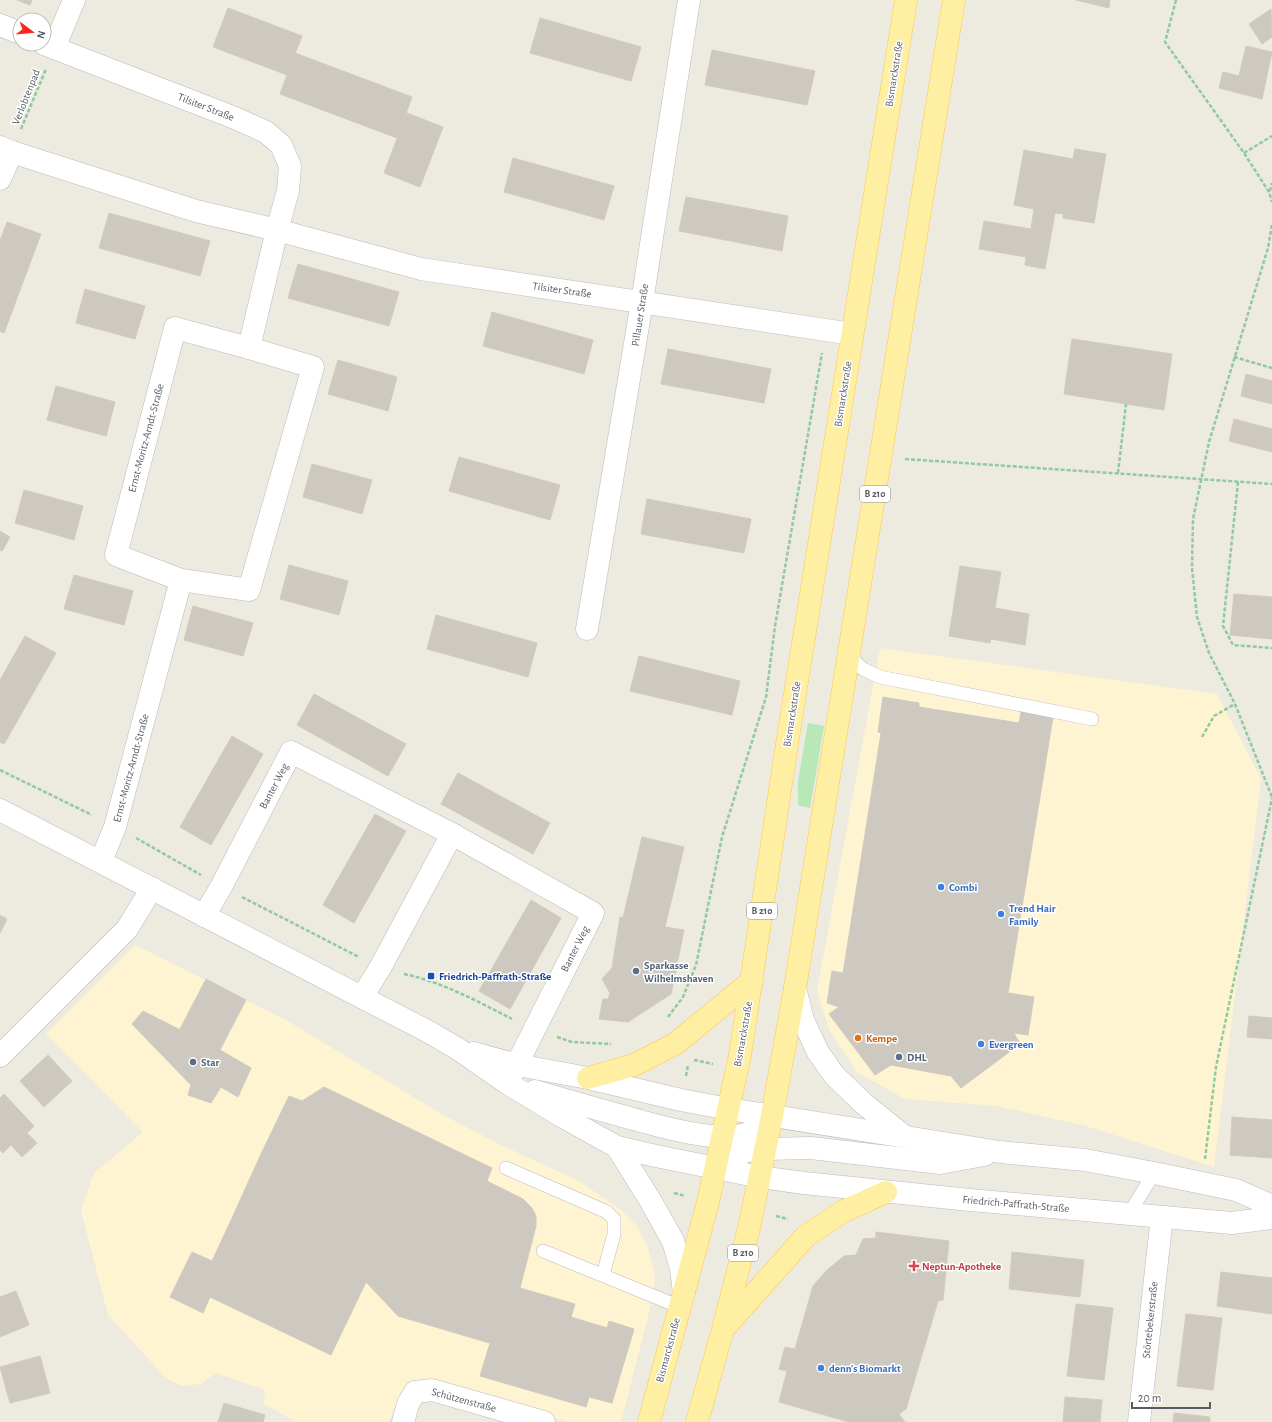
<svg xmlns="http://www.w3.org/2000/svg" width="1272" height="1422" font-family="'Alegreya Sans',sans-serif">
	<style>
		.commercial { fill: #fff4d2 }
		.green { fill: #b8e8b8 }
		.building { fill: #cdc8c0; stroke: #d2cbbd }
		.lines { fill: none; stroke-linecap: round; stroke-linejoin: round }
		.lane-casing { stroke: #b7bac0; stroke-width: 14 }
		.street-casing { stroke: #b7bac0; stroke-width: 23 }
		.secondary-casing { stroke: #b8bcc3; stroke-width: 23 }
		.primary-casing { stroke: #fec946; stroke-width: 23 }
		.path { stroke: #91c9a0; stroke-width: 2.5; stroke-dasharray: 4 2; stroke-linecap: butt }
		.lane { stroke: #fff; stroke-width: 13 }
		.street { stroke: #fff; stroke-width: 22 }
		.secondary { stroke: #fff; stroke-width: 22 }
		.primary { stroke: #ffefa2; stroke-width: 22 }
		.shop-dot { fill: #3f7fe0; stroke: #fff; stroke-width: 1.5 }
		.service-dot { fill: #5c6f8a; stroke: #fff; stroke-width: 1.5 }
		.transit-dot { fill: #1a4fb4; stroke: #fff; stroke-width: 1.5 }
		.food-dot { fill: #e8710a; stroke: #fff; stroke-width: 1.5 }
		.health-dot { fill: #e0444e; stroke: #fff; stroke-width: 1.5 }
		.labels { text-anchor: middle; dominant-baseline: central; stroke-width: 3; stroke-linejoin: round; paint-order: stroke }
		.shield { fill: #fff; stroke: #8a8d91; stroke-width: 1 }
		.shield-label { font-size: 10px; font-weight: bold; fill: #585c62 }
		.street-label { font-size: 11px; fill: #585c62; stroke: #fff }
		.shop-label { font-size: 11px; font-weight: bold; fill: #366cbe; stroke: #fff; text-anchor: start }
		.service-label { font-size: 11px; font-weight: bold; fill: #4e5e75; stroke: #fff; text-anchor: start }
		.transit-label { font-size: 11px; font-weight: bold; fill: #164399; stroke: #fff; text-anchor: start }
		.food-label { font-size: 11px; font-weight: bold; fill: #c56008; stroke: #fff; text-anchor: start }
		.health-label { font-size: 11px; font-weight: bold; fill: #be3a42; stroke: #fff; text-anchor: start }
	</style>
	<rect width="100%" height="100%" fill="#edeadf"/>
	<!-- commercial -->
	<g class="commercial">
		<polygon points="880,648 1217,694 1261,779 1214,1167 1086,1126 997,1106 905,1099 857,1072 829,1029 817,991"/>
		<polygon points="135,945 286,1020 443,1115 501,1145 579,1181 621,1210 637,1226 648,1248 655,1275 651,1305 621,1422 569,1422 423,1380 399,1398 388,1422 296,1422 264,1404 265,1390 216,1373 201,1384 181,1386 166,1378 108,1315 81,1210 94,1173 143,1132 46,1034"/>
	</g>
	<!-- green -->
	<polygon class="green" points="808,723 824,726 810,808 798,805 798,781"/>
	<!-- building -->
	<g class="building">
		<polygon points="17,0 32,0 30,5"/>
		<polygon points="1076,0 1110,0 1109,8"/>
		<polygon points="228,8 302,36 287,75 213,47"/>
		<polygon points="1271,9 1272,37 1262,44 1249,24"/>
		<polygon points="540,18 641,47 631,81 530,53"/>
		<polygon points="1246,46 1272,52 1262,99 1219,88 1223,72 1239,76"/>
		<polygon points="712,50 815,71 807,105 705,85"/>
		<polygon points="295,53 412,97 397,138 280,94"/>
		<polygon points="407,113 443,127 420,187 384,173"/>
		<polygon points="1075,149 1106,154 1094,223 1063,218 1063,214 1055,213 1045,269 1025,265 1026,257 979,249 984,221 1031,229 1034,209 1014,205 1024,150 1073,159"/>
		<polygon points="513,158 614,186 604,220 504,192"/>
		<polygon points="686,197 788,216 782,251 679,231"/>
		<polygon points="109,213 210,241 200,276 99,248"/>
		<polygon points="7,222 41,234 4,333 0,331 0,241"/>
		<polygon points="298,264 399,292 389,326 288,298"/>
		<polygon points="85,289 145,306 135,339 76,323"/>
		<polygon points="492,312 593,340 584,374 483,346"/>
		<polygon points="1072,339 1172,354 1164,410 1064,394"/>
		<polygon points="668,349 771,369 764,403 661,384"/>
		<polygon points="338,360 397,377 388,411 328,394"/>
		<polygon points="1246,374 1272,381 1272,404 1241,396"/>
		<polygon points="56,386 115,402 106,436 47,420"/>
		<polygon points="1234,419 1272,429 1272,452 1229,441"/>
		<polygon points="459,457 560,485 550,520 449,491"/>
		<polygon points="312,464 372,480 362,514 303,497"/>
		<polygon points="24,490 83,506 74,540 15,523"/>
		<polygon points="647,499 751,519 744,553 641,534"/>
		<polygon points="0,531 10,537 2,551 0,550"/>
		<polygon points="289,565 348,581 339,615 280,599"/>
		<polygon points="960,566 1001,572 995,608 1029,614 1025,645 991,639 990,643 949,636"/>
		<polygon points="74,575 133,591 124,625 64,609"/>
		<polygon points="1234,594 1272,597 1272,639 1230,635"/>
		<polygon points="193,606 253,623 243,656 184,640"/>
		<polygon points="436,615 537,643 528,677 427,649"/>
		<polygon points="25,636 56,653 4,744 0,742 0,680"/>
		<polygon points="639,656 740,681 732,715 630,691"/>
		<polygon points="314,694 406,744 388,776 297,725"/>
		<polygon points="883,697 919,703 919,707 1019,723 1022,706 1054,711 1008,993 1034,997 1028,1035 1014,1033 1020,1044 961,1088 951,1076 891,1065 875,1075 829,1014 839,1007 827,1003 832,971 843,973 881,733 878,732"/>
		<polygon points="232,736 263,754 211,845 180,827"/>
		<polygon points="458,773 550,823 533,854 441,804"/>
		<polygon points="375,814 406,831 354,923 323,905"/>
		<polygon points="642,837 684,847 665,927 684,930 671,994 628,1022 599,1019 603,999 608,999 610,993 602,979 612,968 620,917 623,918"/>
		<polygon points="531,900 561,918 510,1009 479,991"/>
		<polygon points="0,915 7,919 0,933"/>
		<polygon points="206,979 246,1000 220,1050 180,1029"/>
		<polygon points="143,1011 220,1050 251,1068 238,1097 221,1087 211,1103 188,1095 191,1085 132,1024"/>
		<polygon points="1249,1016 1272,1018 1272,1039 1247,1037"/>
		<polygon points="48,1055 72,1081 44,1107 20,1081"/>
		<polygon points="324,1087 492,1168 487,1181 394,1140 399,1131 341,1103 331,1125 320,1110 302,1101"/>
		<polygon points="4,1094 34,1126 27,1133 37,1143 22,1157 11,1145 3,1153 0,1150 0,1098"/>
		<polygon points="289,1096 302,1101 320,1110 331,1125 318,1152 376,1179 394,1140 487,1181 523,1199 532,1208 536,1216 536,1226 520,1288 503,1347 398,1316 366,1282 232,1218 261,1154"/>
		<polygon points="341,1103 399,1131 376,1179 318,1152"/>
		<polygon points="1232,1117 1272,1120 1272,1158 1230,1155"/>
		<polygon points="232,1218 366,1282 331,1355 210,1297 203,1313 170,1297 192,1252 212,1261"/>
		<polygon points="876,1232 949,1241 943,1300 938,1301 906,1409 899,1414 905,1422 849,1422 779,1402 787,1371 779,1369 785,1347 795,1349 813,1286 827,1270 844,1256 856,1255 863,1239 876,1238"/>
		<polygon points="1012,1252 1084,1260 1080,1297 1009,1289"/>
		<polygon points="1221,1272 1272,1278 1272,1314 1217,1306"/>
		<polygon points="520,1288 575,1304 571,1317 607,1328 609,1321 634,1329 612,1403 589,1397 586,1407 480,1376 490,1343 503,1347"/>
		<polygon points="16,1291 29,1325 0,1337 0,1297"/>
		<polygon points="1076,1304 1113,1308 1104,1380 1067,1376"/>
		<polygon points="1186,1314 1222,1318 1213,1390 1177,1386"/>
		<polygon points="40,1356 50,1393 10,1403 0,1367"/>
		<polygon points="1065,1397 1102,1400 1100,1422 1063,1422"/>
		<polygon points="224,1403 265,1415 263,1422 218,1422"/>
		<polygon points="1174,1413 1210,1417 1210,1422 1173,1422"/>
	</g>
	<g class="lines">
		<!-- lane casing -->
		<g class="lane-casing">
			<g id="lane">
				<polyline points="849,656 863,669 880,677 1092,719"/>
				<polyline points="506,1168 607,1212 614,1219 614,1234 603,1275"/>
				<polyline points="1129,1214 1154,1173"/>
				<polyline points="543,1251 680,1307"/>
			</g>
		</g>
		<!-- street casing -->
		<g class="street-casing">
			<g id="street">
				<polyline points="0,25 20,33"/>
				<polyline points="44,44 235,118 266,132 281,145 290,166 288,191 277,230 249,348"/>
				<polyline points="54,48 74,0"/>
				<polyline points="0,147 12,152 196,211 277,230 421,269 852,334"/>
				<polyline points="0,179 12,152"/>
				<polygon points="175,328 249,348 313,367 249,590 181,580 116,555"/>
				<polyline points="587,629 642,302 689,0"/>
				<polyline points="101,861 115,827 181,580"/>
				<polyline points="204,916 221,887 291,752 452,834 593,913 508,1082"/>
				<polyline points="362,997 380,968 452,834"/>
				<polyline points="0,1056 127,929 152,888"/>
				<polyline points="403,1422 408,1404 415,1392 432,1390 544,1422"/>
				<polyline points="1139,1422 1162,1217"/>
			</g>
		</g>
		<!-- secondary casing -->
		<g class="secondary-casing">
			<g id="secondary">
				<polyline points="0,810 429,1032 458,1049 507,1083 563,1117 617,1147 656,1156 760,1177 804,1183 970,1200 1232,1223 1272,1218"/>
				<polyline points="795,988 803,1020 818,1052 834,1075 863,1103 905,1137"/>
				<polyline points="474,1053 517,1065 588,1078 681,1100 729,1109 1000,1152 1085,1160 1154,1173 1236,1190 1272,1206"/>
				<path d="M535,1091c36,11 73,21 109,31 26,7 64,17 91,14 15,-1 26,-9 37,-20"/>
				<polyline points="617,1147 650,1200 673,1241 681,1268 684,1293"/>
				<polyline points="716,1168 730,1158 741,1153 752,1150 765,1149 811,1148 940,1163 984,1155"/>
			</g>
		</g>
		<!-- primary casing -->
		<g class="primary-casing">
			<g id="primary">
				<polyline points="588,1078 634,1065 675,1044 752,981"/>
				<polyline points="726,1326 806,1236 844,1211 886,1192"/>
				<polyline points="649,1422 708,1202 740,1055 787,744 906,0"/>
				<polyline points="697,1422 723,1329 749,1228 772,1116 795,988 954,0"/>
			</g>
		</g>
		<!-- path -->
		<g class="path">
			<polyline points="1176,0 1165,42 1244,153 1269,192 1272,202"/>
			<polyline points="21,129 46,69"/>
			<polyline points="1244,153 1272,136"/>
			<polyline points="1270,191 1272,183"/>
			<polyline points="1272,225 1268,248 1209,442 1193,519 1192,568 1197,617 1209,653 1235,704 1272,797"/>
			<polyline points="1234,357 1272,368"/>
			<polyline points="905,459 1272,484"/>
			<polyline points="1118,473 1126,404"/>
			<polyline points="1238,482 1223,626 1233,645 1272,648"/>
			<polyline points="1202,737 1214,716 1235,704"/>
			<polyline points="0,770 92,815"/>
			<polyline points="136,838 201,875"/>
			<polyline points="242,897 359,957"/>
			<path d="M404,974c38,8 73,27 108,45"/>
			<polyline points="668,1017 683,997 696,965 722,837 766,697 775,626 822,353"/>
			<polyline points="557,1037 572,1042 611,1044"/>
			<polyline points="694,1060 713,1064"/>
			<polyline points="686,1076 688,1065"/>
			<polyline points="1205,1159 1216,1067 1272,798"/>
			<polyline points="674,1193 685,1196"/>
			<polyline points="776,1216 788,1219"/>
		</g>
		<!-- lane -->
		<use href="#lane" class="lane"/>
		<!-- street -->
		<use href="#street" class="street"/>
		<!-- secondary -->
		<use href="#secondary" class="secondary"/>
		<!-- primary -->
		<use href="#primary" class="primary"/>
	</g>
	<!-- markers -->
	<g class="shop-dot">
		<circle cx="941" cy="887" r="4"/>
		<circle cx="1001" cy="914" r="4"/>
		<circle cx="981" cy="1044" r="4"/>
		<circle cx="821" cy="1368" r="4"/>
	</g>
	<g class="service-dot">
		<circle cx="636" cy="971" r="4"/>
		<circle cx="899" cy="1057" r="4"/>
		<circle cx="193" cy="1062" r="4"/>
	</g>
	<rect class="transit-dot" x="427" y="972" width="8" height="8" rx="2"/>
	<circle class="food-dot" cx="858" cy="1038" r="4"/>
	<path class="health-dot" d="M912 1260h4v4h4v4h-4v4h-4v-4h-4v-4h4z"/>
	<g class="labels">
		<!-- shield labels -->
		<g class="shield">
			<rect x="860" y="486" width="30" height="16" rx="3"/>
			<rect x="747" y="903" width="30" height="16" rx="3"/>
			<rect x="728" y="1245" width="30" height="16" rx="3"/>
		</g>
		<g class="shield-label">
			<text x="875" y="494">B 210</text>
			<text x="762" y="911">B 210</text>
			<text x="743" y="1253">B 210</text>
		</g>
		<!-- street labels -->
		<g class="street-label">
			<text transform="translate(894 74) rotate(-81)">Bismarckstraße</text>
			<text transform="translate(26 97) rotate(-68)">Verlobtenpad</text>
			<text transform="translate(206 107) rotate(21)">Tilsiter Straße</text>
			<text transform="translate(562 290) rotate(8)">Tilsiter Straße</text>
			<text transform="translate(640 315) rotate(-81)">Pillauer Straße</text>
			<text transform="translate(843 394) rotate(-81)">Bismarckstraße</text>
			<text transform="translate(146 438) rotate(-75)">Ernst-Moritz-Arndt-Straße</text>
			<text transform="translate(792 714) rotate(-81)">Bismarckstraße</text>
			<text transform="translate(131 768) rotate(-75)">Ernst-Moritz-Arndt-Straße</text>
			<text transform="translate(274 786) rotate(-62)">Banter Weg</text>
			<text transform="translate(575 949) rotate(-63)">Banter Weg</text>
			<text transform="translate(743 1034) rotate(-80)">Bismarckstraße</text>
			<text transform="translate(1016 1204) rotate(5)">Friedrich-Paffrath-Straße</text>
			<text transform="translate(1150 1320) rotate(-84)">Störtebekerstraße</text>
			<text transform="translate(668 1350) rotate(-75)">Bismarckstraße</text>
			<text transform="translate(464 1400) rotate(15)">Schützenstraße</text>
		</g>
		<!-- shop labels -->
		<g class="shop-label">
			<text x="949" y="887">Combi</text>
			<text x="1009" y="908">Trend Hair<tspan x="1009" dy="13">Family</tspan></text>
			<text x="989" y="1044">Evergreen</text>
			<text x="829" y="1368">denn's Biomarkt</text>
		</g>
		<!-- service labels -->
		<g class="service-label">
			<text x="644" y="965">Sparkasse<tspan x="644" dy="13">Wilhelmshaven</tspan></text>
			<text x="907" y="1057">DHL</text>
			<text x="201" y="1062">Star</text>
		</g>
		<!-- transit labels -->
		<g class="transit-label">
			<text x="439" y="976">Friedrich-Paffrath-Straße</text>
		</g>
		<!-- food labels -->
		<g class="food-label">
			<text x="866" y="1038">Kempe</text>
		</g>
		<!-- health labels -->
		<g class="health-label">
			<text x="922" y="1266">Neptun-Apotheke</text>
		</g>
	</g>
	<!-- north arrow -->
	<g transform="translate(32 32) rotate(106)"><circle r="19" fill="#ffffff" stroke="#bcbec0"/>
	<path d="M0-3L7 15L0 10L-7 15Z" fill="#f92819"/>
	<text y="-6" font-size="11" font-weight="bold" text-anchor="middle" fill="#585c62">N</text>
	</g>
	<!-- scale -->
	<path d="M1132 1402v6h78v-6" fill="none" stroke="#585c62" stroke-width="2"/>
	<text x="1138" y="1402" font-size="12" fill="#585c62" stroke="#ffffff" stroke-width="3" paint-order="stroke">20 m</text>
</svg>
